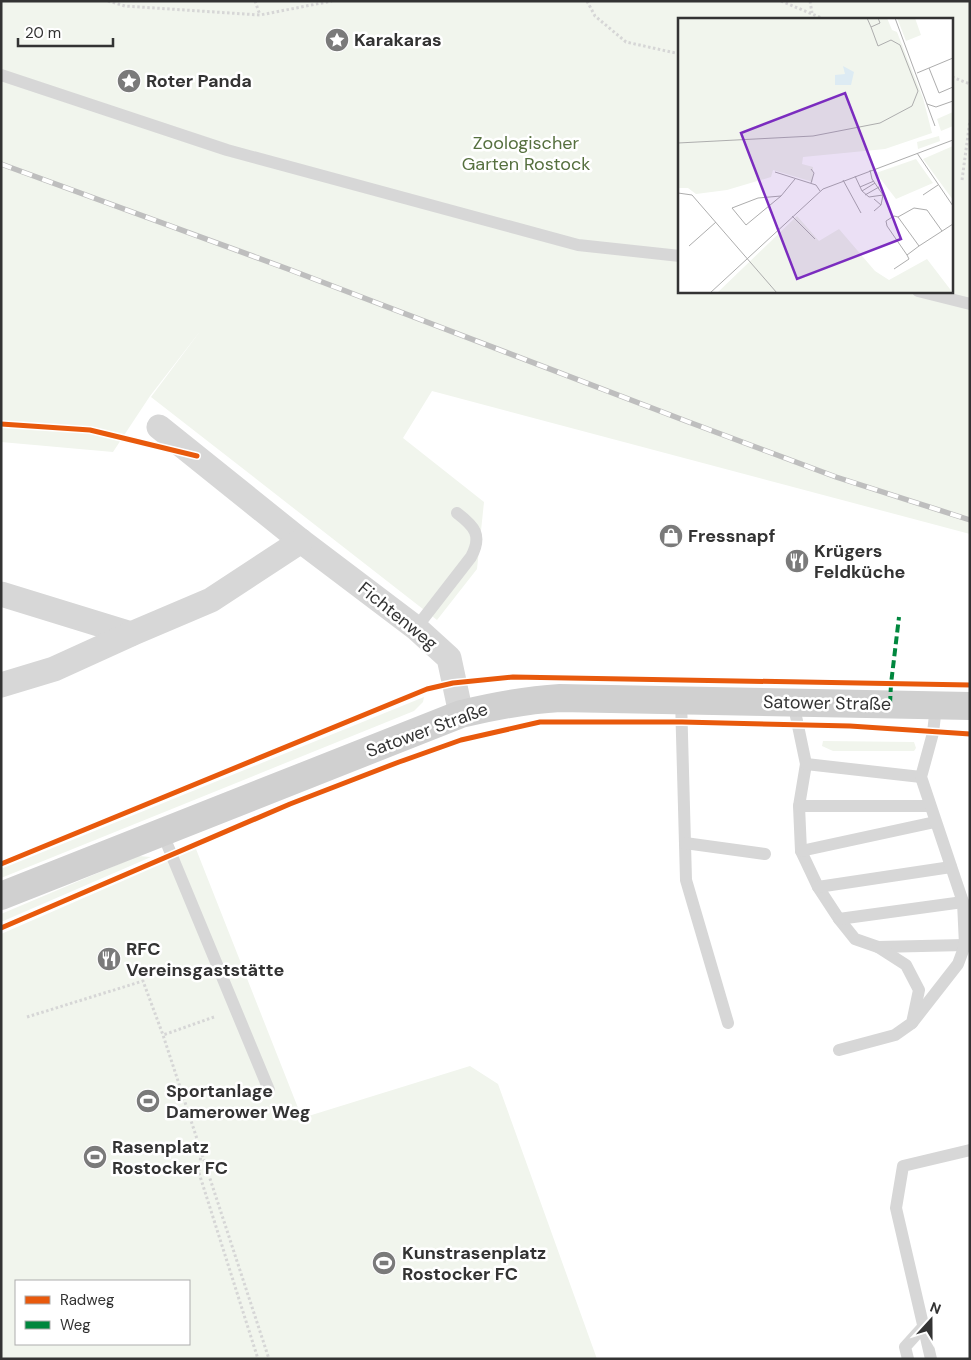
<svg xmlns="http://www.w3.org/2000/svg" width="971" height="1360" font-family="'DM Sans',sans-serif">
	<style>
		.green { fill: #f1f5ed; fill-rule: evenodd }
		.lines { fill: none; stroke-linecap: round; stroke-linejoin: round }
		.path { stroke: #d6d6d6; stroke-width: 3; stroke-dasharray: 2.5 2.5; stroke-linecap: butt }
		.service { stroke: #d7d7d7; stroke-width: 12 }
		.minor { stroke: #d7d7d7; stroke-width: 25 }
		.secondary { stroke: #d0d0d0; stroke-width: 28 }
		.rail-casing { stroke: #bebebe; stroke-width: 5.5 }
		.rail { stroke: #fff; stroke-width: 4; stroke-dasharray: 11; stroke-linecap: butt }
		.quiet { stroke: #00873e; stroke-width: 4; stroke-dasharray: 8 4; stroke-linecap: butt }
		.cycleway-casing { stroke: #fff; stroke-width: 8 }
		.cycleway { stroke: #e8590c; stroke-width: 5 }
		.labels { text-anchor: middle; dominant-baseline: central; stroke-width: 5; stroke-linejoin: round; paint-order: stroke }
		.poi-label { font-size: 18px; font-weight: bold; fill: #333; stroke: #fff; text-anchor: start }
		.park-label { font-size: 18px; fill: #56703f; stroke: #fff }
		.street-label { font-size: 18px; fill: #333; stroke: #fff }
		.inset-road { fill: none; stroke: #adadad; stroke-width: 1 }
		.view { fill: #7b2cbf; fill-opacity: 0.15; stroke: #7b2cbf; stroke-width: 2.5 }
		.inset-edge { fill: none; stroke: #333; stroke-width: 2.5 }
	</style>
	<rect width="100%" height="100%" fill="#fff"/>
	<!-- green -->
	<g class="green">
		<path d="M1,1h969v533l-538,-143 -29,47 81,64 -7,67 -40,51 -286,-223 50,-67 -51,66 -37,56 -112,-10zM680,19h272v272h-272z"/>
		<polygon points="424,697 423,702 414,711 1,878 1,869"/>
		<polygon points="823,741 914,742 916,748 914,751 833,751 822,746"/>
		<path d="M196,849l106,269 168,-52 28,18 99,275h-596v-425zM16,1281h173v63h-173z"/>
		<polygon points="138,856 151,857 1,922 1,914"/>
	</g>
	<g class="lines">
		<!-- path -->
		<g class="path">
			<polyline points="108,1 125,6 260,15 332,1"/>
			<polyline points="255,1 260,15"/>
			<polyline points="587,1 595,16 626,42 680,54"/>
			<polyline points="781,1 824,19"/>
			<polyline points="810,1 812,13"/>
			<polyline points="952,77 970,84"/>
			<polyline points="962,180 970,120"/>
			<polyline points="27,1017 143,981 163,1035"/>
			<polyline points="214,1017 163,1035 269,1359"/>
			<polyline points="201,1153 199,1173 258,1359"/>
		</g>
		<!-- service -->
		<g class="service">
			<polyline points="1,75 227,150 578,245 680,256"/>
			<polyline points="918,291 970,304"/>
			<path d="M416,628l55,-71c12,-22 3,-31 -14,-44"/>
			<polyline points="681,699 686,880 728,1023"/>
			<polyline points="793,702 806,764 799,806 801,851 818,887 839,919 855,939 878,947 965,945"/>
			<polyline points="806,764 921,777"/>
			<polyline points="799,806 930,806"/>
			<polyline points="162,832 269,1090"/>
			<polyline points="685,843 765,854"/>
			<polyline points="801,851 935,822"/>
			<polyline points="818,887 951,867"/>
			<polyline points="839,919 963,902"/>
			<polyline points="912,1023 958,964 965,945 963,902 921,777 933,733 936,706"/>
			<polyline points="839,1050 895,1035 912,1023 919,990 906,965 878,947"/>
			<polyline points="908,1359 905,1347 923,1327"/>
			<polyline points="931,1359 896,1208 903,1166 970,1150"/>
		</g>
		<!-- minor -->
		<g class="minor">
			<polyline points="159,427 301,541 416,628 449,658 461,714"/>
			<polyline points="1,594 131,634"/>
			<polyline points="1,685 54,669 131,634 211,600 301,541"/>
		</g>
		<!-- secondary -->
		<path class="secondary" d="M1,896l460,-182c33,-8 65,-14 99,-16l410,8"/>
		<!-- rail casing -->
		<g class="rail-casing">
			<polyline id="rail" points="1,164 288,269 686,421 836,477 970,520"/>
		</g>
		<!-- rail -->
		<use href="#rail" class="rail"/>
		<!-- quiet -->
		<polyline class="quiet" points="890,704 891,684 899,617"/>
		<!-- cycleway casing -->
		<g class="cycleway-casing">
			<g id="cycleway">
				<polyline points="1,424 90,430 197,456"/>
				<polyline points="1,864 427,689 453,683 513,677 970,685"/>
				<polyline points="1,928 290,804 399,762 461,740 540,722 682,722 850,726 970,734"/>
			</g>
		</g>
		<!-- cycleway -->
		<use href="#cycleway" class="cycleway"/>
	</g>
	<!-- icons -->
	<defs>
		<g id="sight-disc" transform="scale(1.25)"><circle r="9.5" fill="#7a7a7a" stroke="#fff"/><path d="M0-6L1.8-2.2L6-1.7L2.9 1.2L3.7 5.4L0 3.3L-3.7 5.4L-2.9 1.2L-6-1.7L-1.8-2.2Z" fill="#fff"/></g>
		<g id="shop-disc" transform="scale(1.25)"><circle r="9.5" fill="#7a7a7a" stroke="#fff"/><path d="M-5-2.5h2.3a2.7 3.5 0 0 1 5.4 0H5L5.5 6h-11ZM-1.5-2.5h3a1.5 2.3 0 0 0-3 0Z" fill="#fff"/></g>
		<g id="restaurant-disc" transform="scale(1.25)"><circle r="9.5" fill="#7a7a7a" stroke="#fff"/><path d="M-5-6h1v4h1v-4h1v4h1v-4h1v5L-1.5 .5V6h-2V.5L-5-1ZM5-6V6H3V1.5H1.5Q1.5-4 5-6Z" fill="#fff"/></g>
		<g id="stadium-disc" transform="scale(1.25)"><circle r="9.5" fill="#7a7a7a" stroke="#fff"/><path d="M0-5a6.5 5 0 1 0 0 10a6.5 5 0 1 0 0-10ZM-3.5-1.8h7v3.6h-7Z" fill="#fff"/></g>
	</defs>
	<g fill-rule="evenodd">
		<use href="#sight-disc" x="337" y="40"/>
		<use href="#sight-disc" x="129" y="81"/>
		<use href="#shop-disc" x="671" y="536"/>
		<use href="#restaurant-disc" x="797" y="561"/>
		<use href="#restaurant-disc" x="109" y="959"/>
		<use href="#stadium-disc" x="148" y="1101"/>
		<use href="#stadium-disc" x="95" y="1157"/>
		<use href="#stadium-disc" x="384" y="1263"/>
	</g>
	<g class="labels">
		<!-- poi labels -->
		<g class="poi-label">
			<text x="354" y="40">Karakaras</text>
			<text x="146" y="81">Roter Panda</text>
			<text x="688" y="536">Fressnapf</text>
			<text x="814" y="551">Krügers<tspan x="814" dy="21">Feldküche</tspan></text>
			<text x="126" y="949">RFC<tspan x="126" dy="21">Vereinsgaststätte</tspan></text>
			<text x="166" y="1091">Sportanlage<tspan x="166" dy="21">Damerower Weg</tspan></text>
			<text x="112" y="1147">Rasenplatz<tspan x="112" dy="21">Rostocker FC</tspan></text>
			<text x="402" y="1253">Kunstrasenplatz<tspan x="402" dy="21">Rostocker FC</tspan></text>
		</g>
		<!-- park labels -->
		<g class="park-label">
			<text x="526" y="143">Zoologischer<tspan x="526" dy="21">Garten Rostock</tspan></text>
		</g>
		<!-- street labels -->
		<g class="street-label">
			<text transform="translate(398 616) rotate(39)">Fichtenweg</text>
			<text transform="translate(827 703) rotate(1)">Satower Straße</text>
			<text transform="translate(427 730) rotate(-20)">Satower Straße</text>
		</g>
	</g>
	<!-- overview -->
	<g transform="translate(678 18)">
		<rect width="275" height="275" fill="#fff"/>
		<path d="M0,0h209l5,12 5,2 26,66 9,35 -47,16 -82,8 -1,7 11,3v15l-40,-12 -2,7 -44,13 -31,4 -8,-6h-10zM219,0h18l6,17 -15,6zM275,94v14l-12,5 -4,-12zM261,118l1,5 -22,8 -1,-7zM275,128v54l-30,-41zM238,141l17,24 -37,16 -20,-26zM119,198l22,25 20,-12 36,42 14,9 38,-21 26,34h-236z" fill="#f1f5ed"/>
		<path d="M165,48l11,6 -3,13h-16v-10l10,-1z" fill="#ddebf3"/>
		<path class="inset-road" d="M189,0l4,9 9,-4 -2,-5M217,0l40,108M251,50l10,25 14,-6M239,55l36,-15M249,86l9,3 17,-6M0,125l135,-7 67,-13 32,-17 6,-15 -18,-46 -9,-5 -13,6 -7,-19M239,135l36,53M133,151l3,4 -3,10M192,152l2,9 11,16 -2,10M97,154l41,13 4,6M177,158l7,15 7,6 14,-2M165,162l18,33M182,169l14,-6M184,173l13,-8M0,175l14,2 85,98M187,177l14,-8M245,177l15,-10M103,178l-35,29 -14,-17 26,-10 23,-2 14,-17M196,181l7,6 -7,6M114,198l23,23M220,199l-4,-1 -8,5 1,5 20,29M264,213l-15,-21 -13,-2 -16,9 21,29 34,-22M11,228l27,-24M216,251l15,-10 -2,-4 12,-9M32,275l113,-104 130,-49"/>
		<path class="view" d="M167,75l56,146 -104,40 -56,-146z"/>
		<rect width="275" height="275" class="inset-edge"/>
	</g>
	<!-- border -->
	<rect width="971" height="1360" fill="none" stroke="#333333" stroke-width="5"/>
	<!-- legend -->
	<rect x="15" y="1280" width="175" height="65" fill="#ffffff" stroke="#adadad"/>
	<rect x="25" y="1296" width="25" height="8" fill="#e8590c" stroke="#adadad"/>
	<text x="60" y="1305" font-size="15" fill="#333333">Radweg</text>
	<rect x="25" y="1321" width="25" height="8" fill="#00873e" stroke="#adadad"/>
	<text x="60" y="1330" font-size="15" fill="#333333">Weg</text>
	<!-- north arrow -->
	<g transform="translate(931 1320) rotate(21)" stroke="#ffffff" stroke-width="4" paint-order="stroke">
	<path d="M0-4L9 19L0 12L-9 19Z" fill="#333333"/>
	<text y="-8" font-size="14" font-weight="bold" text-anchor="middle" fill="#333333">N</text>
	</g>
	<!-- scale -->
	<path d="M18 38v8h95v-8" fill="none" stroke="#333333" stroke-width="2.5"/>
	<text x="25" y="38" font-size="15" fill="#333333" stroke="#ffffff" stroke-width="4" paint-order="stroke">20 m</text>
</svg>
